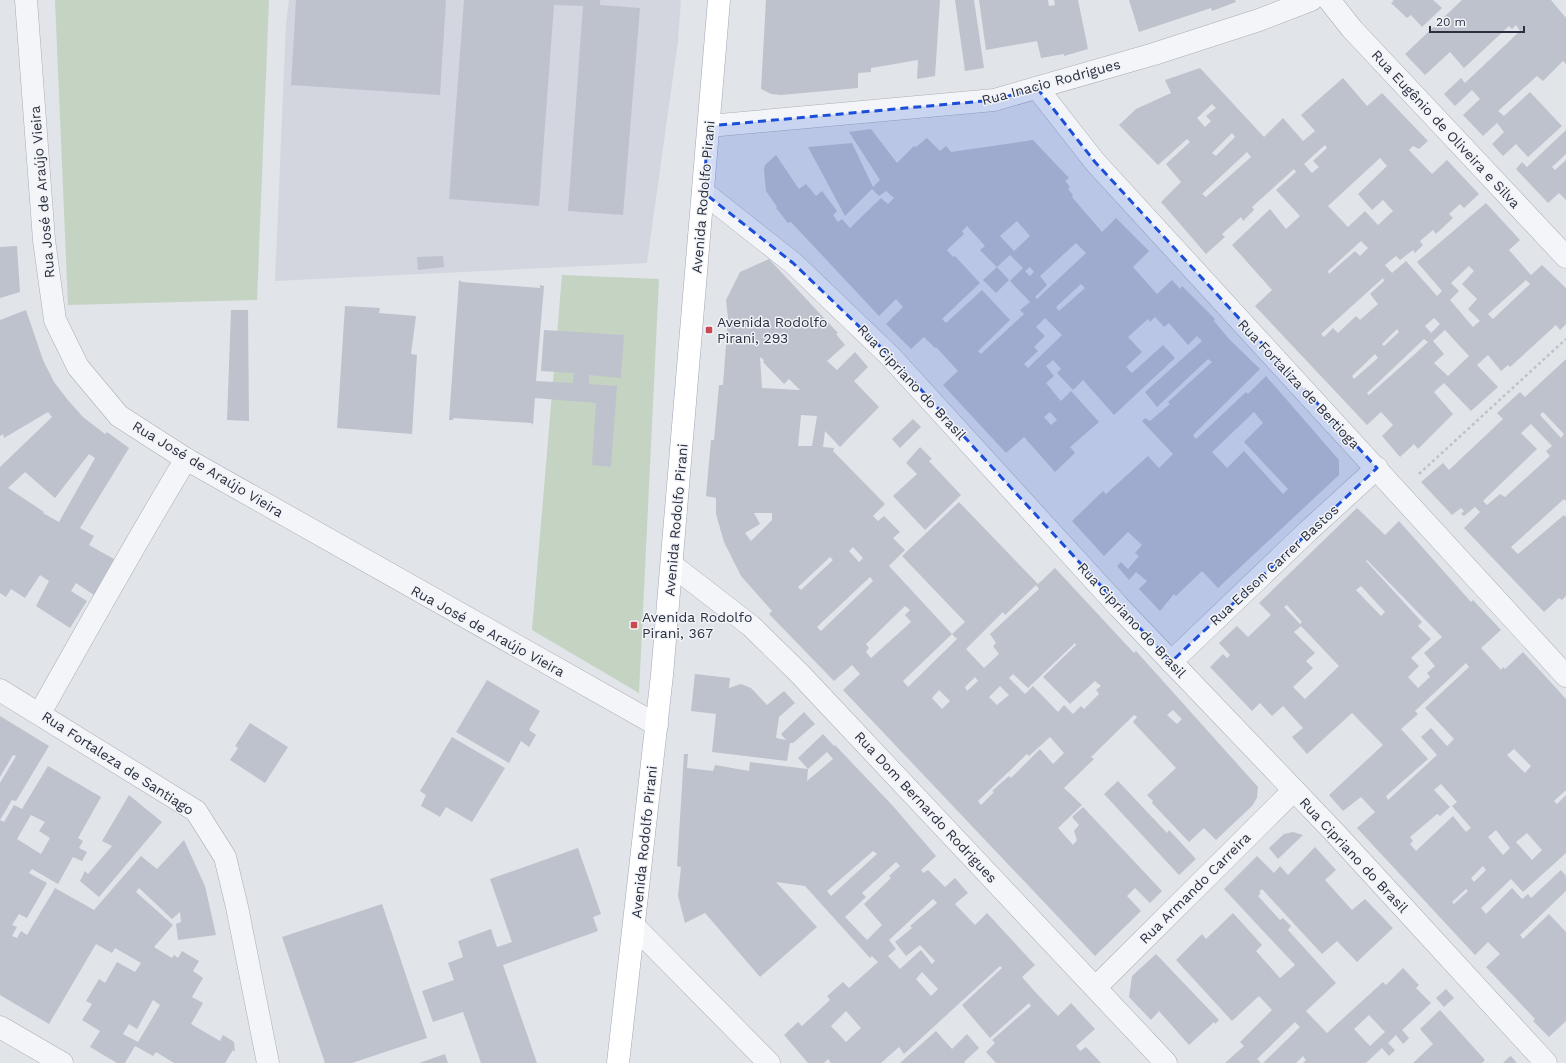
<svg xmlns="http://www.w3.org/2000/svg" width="1566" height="1063" font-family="'Work Sans',sans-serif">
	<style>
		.built { fill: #d3d6de }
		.green { fill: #c5d3c2 }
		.building { fill: #bec2cc; fill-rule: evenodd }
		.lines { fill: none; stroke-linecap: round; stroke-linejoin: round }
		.minor-casing { stroke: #aaaeb6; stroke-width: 23 }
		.major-casing { stroke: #a1a7b5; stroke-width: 23 }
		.path { stroke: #bfc2c8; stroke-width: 2.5; stroke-dasharray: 3 3; stroke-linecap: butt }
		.minor { stroke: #f4f5f8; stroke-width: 22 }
		.major { stroke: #fff; stroke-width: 22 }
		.marked { fill: #1d4ed8; fill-opacity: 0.2; stroke: #1d4ed8; stroke-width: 3; stroke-dasharray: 8 5; stroke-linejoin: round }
		.poi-dot { fill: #ca4a53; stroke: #f1f3f7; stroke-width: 1.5 }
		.labels { text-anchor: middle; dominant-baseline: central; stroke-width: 3; stroke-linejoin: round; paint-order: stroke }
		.street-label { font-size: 14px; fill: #2a3040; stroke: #f1f3f7 }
		.poi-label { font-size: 14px; fill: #2a3040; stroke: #f1f3f7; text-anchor: start }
	</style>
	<rect width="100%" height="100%" fill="#e1e4e9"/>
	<!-- built -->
	<polygon class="built" points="289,0 681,0 678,41 647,263 275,281 286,24"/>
	<!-- green -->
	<g class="green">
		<polygon points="55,0 269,0 257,300 68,305"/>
		<polygon points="562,275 659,279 639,693 532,630"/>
	</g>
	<!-- building -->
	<g class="building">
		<polygon points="296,0 446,0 440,95 291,85"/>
		<polygon points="464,0 600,0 600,5 640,8 623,215 568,211 583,6 554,5 539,206 449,199"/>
		<polygon points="766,0 940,0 935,76 917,79 918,60 871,68 871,72 858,73 858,88 781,95 771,94 761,89"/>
		<polygon points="955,0 974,0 984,68 965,71"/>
		<polygon points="979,0 1048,0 1049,6 1055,5 1054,0 1078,0 1088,49 1064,56 1064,54 1041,58 1037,41 986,50"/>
		<polygon points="1129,0 1235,0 1236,2 1212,11 1211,8 1139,32"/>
		<polygon points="1392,0 1433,0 1442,8 1422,27 1411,15 1407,18 1391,3 1394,1"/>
		<polygon points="1462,0 1551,0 1566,18 1566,64 1563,61 1543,81 1537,76 1498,111 1504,116 1530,92 1562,126 1528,157 1516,144 1503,156 1492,144 1504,132 1497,123 1483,136 1463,115 1480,99 1472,90 1455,106 1444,94 1461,78 1465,83 1520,31 1516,25 1512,29 1509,26 1464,68 1450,52 1425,75 1405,54"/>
		<path d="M1200,68l64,69 19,-19 20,23 12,-10 -14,-16 42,-37 24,28 15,-13 46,48 -9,8 -6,-3 -4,4 23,24 15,-14 32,34 -15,14 -4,-4 -11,10 4,4 -17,16 -3,-4 -13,11 3,4 -8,8 -2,-3 -13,10 -4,-4 -11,9 7,8 14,-12 31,35 5,-5 -25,-29 69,-59 34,37 -11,10 22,25 11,-10 24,23v36l-6,6 -4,-5 -46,42 -2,-2 -7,6 -13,-16 -11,10 21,22 -27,24 -27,-28 -10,9 19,22 -35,35 -4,-5 -14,13 -18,-21 11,-11 -12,-13 -14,13 -112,-119 17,-16 -40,-45 38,-36 16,20 14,-13 -24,-26 20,-18 -2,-3 -42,38 2,3 -11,11 -2,-4 -19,17 3,3 -19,17 -45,-52 20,-20 -15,-18 24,-22 -3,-3 -29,26 -39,-40 17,-16 35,-16 -6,-13zM1212,104l4,4 -10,8 5,5 -6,6 -8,-9zM1232,133l3,4 -19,19 -4,-3zM1325,145l2,3 -14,13 6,6 -7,6 -8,-9zM1247,152l4,5 -45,40 -4,-3zM1380,158l7,8 -29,28 14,16 11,-10 10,11 -15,14 -13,-14 -17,16 -20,-21zM1361,241l7,7 -8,8 -5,-5 -26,23 -1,-3zM1469,266l5,5 -12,13 15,15 -9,10 12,12 -7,6 -23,-27 9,-9 -8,-8zM1383,278l1,3 -14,13 8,10 -18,16 -4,-4 -18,17 -5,-5 -9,9 -3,-3zM1526,280l4,4 -37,35 -5,-5zM1434,318l6,6 -9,9 -6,-7zM1397,329l2,3 -15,14 -2,-2zM1445,330l24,26 -21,20 -14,-13 10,-9 -11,-13zM1424,339l4,3 -13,12 -46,41 -2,-2zM1375,354l3,4 -24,21 -2,-3z"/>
		<path d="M871,129l26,34 17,-17 2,1 11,-9 13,13 6,-5 5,6 82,-12 36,38 -4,3 5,6 -2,2 5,6 -1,2 30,35 14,-14 33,33 -16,16 24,27 15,-14 8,9 2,-3 33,33 -1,2 15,18 31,30 -67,66 3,4 50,-47 2,2 18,-18 73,84v15l-121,113 -16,-17 -26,25 -2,-2 -14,17 -21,-22 8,-8 -11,-9 -7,8 -12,-14 4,-4 7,7 11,-13 -4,-3 7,-8 -14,-13 -24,24 -32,-35 31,-30 3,3 42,-38 11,12 14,-14 -31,-33 3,-3 5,3 20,-17 -2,-2 44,-40 -4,-3 -51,48 -12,-15 57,-51 -5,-5 -9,9 -19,-22 -5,4 -9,-10 -5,5 -2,-3 -20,18 14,15 -16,15 6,6 31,-28 12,13 -61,57 -31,-35 -10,10 -16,-17 4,-4 -8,-9 -7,6 8,10 -8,7 15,18 10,-10 28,31 -29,25 5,6 -20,19 -31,-35 -18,16 -63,-68 15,-14 -22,-24 -1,1 -11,-11 -13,12 -25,-25 17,-17 -7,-8 -17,17 -88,-94 -3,1 -12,-15 1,-1 -11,-16 -2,-21 1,-5 11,-10 23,34 7,-5 10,12 6,-5 15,20 -4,4 5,7 4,-3 8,9 31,-30 7,6 6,-6 -8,-7 -7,5 -7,-7 -27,27 -37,-69 44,-4 21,44 7,-7 -31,-48zM1017,221l13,15 -16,15 -14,-15zM967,226l18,20 -5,4 17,17 13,-12 13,13 -13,13 20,21 -10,8 4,4 -43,40 -3,-3 32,-31 -28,-30 -36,33 -4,-4 38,-36 -25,-27 -2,1 -6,-7 17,-16 -2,-3zM1076,243l10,10 -49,46 -2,-2 12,-12 -7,-9zM1030,267l4,5 -4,4 -5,-5zM1081,284l4,4 -26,23 -3,-4zM1045,318l17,17 -34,33 -4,-4 14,-13 -4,-4 11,-11 -9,-9zM1050,412l7,8 -6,5 -7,-8zM1254,412l9,11 -19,19 44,47 -5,5 -39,-43 -17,17 -15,-16z"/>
		<polygon points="1566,130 1566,154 1552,167 1555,170 1566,160 1566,200 1559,193 1548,203 1516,169 1522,162 1527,167"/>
		<polygon points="17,246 20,292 0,298 0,247"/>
		<polygon points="443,256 444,267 418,270 417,257"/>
		<path d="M769,259l69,74 -2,1 9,11 -18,16 10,9 18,-18 13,15 -14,14 25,26 -39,40 -15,-16 -2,16 11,1 -1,3 52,53 -12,12 5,5 6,-5 16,16 -7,6 12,12 -16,16 63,68 -49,47 5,6 49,-48 -5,-5 13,-12 -63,-66 57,-54 79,82 17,-16 79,85 2,-2 122,136 -1,11 -5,8 -36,34 -12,-12 -15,14 -37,-39 1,-2 -6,-6 29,-27 -43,-46 4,-5 -3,-2 -43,42 3,2 -30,29 18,17 -24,23 15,17 4,-5 -3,-9 5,-6 -7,-8 11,-10 79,84 -12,12 -15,-15 -8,8 14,15 -46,45 -252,-266 17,-16 -8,-9 -18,16 -65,-67 3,-3 -31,-35 -17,-34 -8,-28v-16l-10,-2 5,-56h3l5,-55h4l5,-67 -2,-18 14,-28zM760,357l4,3 -1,2 21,22 5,-5 11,11 -38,-2zM801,415l16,1 -5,30h-14zM754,513h18v7l-21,21 -6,-8 15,-9zM853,547l10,11 -4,4 -10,-11zM830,557l3,3 -32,30 -3,-3zM870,577l3,4 -52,50 -4,-4zM1036,585l3,4 -49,45 6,9 -3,3 6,8 -15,14 -18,-19 37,-37 2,3zM905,606l5,4 -5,5 6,7 -40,36 -5,-6 3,-4 -3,-4zM1075,643l1,2 -33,32 27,27 25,-23 6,5 -5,4 3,4 -15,15 -3,-3 -8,8 -9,-9 -6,7 -25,-26 -8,8 -16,-16 4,-4 15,14zM975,677l3,4 -11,10 -2,-4zM1000,686l9,9 -12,10 -8,-8zM939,690l11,11 -8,8 -10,-11zM1173,710l9,9 -5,5 -10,-9zM1050,737l14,16 -11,11 -13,-15 -29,29 -2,-2 -17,15 2,1 -13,13 -3,-4 49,-47 2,2z"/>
		<polygon points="997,267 1009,280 996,293 983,280"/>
		<polygon points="459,280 462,282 540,288 540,285 544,286 536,381 573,383 574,373 541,371 544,330 624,335 621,378 589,375 589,384 617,386 611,467 592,465 596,403 535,398 533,425 531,423 453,418 453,420 449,420"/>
		<polygon points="345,306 380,308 379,313 416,316 411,354 417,355 412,434 337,428"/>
		<path d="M26,310l17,50 11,22 13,17 16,18 22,17 2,-2 22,16 -49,80 14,8 -5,9 25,14 -20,36 -18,-12 -5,8 16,10 -17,27 -34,-22 13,-25 -9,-6 -15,23 -14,-9 -5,8 -6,-4v-126l52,-50 -4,-5 -44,26 -1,-4 -3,2v-116zM89,454l6,4 -36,64 -16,-9 1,-1 -36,-24 17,-16 30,26z"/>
		<polygon points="231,310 248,310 249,421 227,420"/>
		<path d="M1566,359v142l-2,-2 -53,48 7,7 46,-39 2,2v79l-4,4 -3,-2 -15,14 -80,-84 16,-16 -5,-5 -11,9 -3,-2 3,-3 -3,-3 -9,7 -31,-33 22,-19 6,7 54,-51 -6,-6 23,-21 5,5zM1543,412l21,22 -3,4 -21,-23zM1531,424l21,22 -6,5 4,5 -45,41 -5,-3 -13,11 -4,-4 54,-52 -16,-16z"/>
		<polygon points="913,419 921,427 900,448 892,439"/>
		<polygon points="920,447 932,459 929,461 961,495 925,530 893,496 917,474 906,463"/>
		<path d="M1357,508l28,27 14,-14 72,81 2,-2 28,30 -20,18 20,22 2,-3 2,2 18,-17 43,47v91l-12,11 3,3 9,-9v58l-43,39 -12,-13 -30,29 5,6 26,-26 10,11 6,-5 3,4 30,-28 5,6v15l-46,44 3,4 26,-25 17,18v89l-17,16 -16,-16 2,-2 -49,-52 14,-13 -12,-12 -13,13 -118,-127 18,-16 -14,-15 -18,14 -14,-16 54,-50 -31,-32 -45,41 -15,-17 11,-9 -20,-22 -11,10 -12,-13 -8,8 -42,-44 13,-13 4,4 3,-3 -11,-12 18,-17 11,11 23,-22 -12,-12zM1367,560l75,77 -18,16 11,13 -8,7 3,4 -12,11 -10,-11 11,-11 -8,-8 20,-19 -13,-13 4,-4 -56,-61zM1361,586l24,26 -4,4 -25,-26zM1287,605l15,17 -2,2 -16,-17zM1301,626l38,40 -34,33 -12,-12 20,-19 -7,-7 9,-8 -21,-21zM1466,663l3,4 -44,41 29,31 -7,7 -16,-18 -10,9 16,18 -49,45 -2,-4 42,-37 -27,-30 17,-15 -3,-3zM1514,749l17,17 -6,7 -18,-18zM1441,784l16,18 -5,4 19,22 -5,4 -13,-16 -37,35 -6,-7 3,-3 -3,-4 27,-23 3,2 10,-9 -16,-17zM1496,830l14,18 -7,7 -15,-18zM1527,833l15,17 -10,10 -16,-18zM1483,866l3,4 -12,12 -3,-4zM1466,889l2,2 -14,13 -2,-2z"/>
		<polygon points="695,674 730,678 729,688 741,684 751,688 767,705 784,691 795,703 779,717 776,738 786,740 781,734 804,712 815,724 793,743 790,743 787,761 712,752 716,714 691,711"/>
		<polygon points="487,680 540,711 529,730 536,735 529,747 521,741 509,763 456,732"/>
		<path d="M0,716l49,30 -33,55 -4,-1 -12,20 4,2 10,-17 8,4 26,-43 53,31 -23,41 5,3 -4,7 8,4 -5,9 -9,-4 -15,27 -26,-15 -3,4 18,10 -20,35 -8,-4 -7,11 5,2 -5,9 5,2 4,-7 6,4 28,-47 39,22 47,-54 16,13 27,-29 21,46 11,49 -38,5 -2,-16 5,-2 -1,-10 -8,7 -33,-31 -3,4 37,33 -19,22 18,11 2,-3 4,3 4,-7 17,10 -6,10 10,7 -11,19 11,6 -12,21 29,17 3,-6 11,7 1,10 -2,-2 -8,13h-51l-18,-11 -3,4 -18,-10 -10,17h-8l-27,-16 10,-16 -18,-11 10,-16 -6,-3 13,-22 6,4 12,-21 18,10 6,-9 -26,-15 -3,5 -16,-9 -47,80 -49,-29v-212l16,-27 -3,-1 -13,22zM31,815l14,7 -6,9 11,7 -9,16 -24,-15zM153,1000l7,5 -22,37 -15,-8 6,-10 8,5z"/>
		<polygon points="250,723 288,747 265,783 230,760 238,748 235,746"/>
		<path d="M823,734l11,12 1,-1 58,61 43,50 -15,14 2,3 5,-3 17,17 10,-9 13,15 -13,11 20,21 12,-12 48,52 -13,12 16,18 20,21 13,-13 24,26 -19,17 4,5 6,-4 15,16h-105l-10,-11 9,-9 -3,-3 39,-34 -2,-3 -39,35 -28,-33 40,-37 -2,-2 -96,88 -5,-7 -18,16h-50l-3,-4 -4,4h-16l-24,-28 14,-13 4,4 28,-26 -3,-4 16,-14 6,6 29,-26 -6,-6 -2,2 -65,-72 -29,-4 41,45 -57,50 -55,-64 -20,10 -7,-27 3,-29 -4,-1 7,-112h4l-1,14 26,3 2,-6 34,6 1,-9 58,7 -1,12 26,-22 -6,-7 -19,17 -10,-11zM873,851l4,3 -46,42 -4,-5zM896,862l4,4 -11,10 2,2 -27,26 18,21 -15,15 -22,-23 21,-20 -4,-4zM933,899l4,4 -27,23 2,2 -17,14 11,14 14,-11 15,16 -3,3 -11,-14 -21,19 -12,-13 8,-7 -7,-9zM922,972l16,17 -7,7 -15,-17zM846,1011l15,17 -15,14 -15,-16z"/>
		<polygon points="452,737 505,768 472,822 446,807 440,817 421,806 426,795 420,791"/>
		<polygon points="1118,781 1167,833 1169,830 1196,859 1179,875 1104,794"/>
		<polygon points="129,795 162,822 99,897 80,881 85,871 88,874 112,846 102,841"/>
		<polygon points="1293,832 1303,835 1278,859 1269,848 1284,834"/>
		<path d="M1315,847l21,23 -11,10 27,30 13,-11 28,29 -36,34 -20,-21 -15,13 -60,-65 -3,3 2,1 -3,3 22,24 3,-2 8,8 -3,4 48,53 -30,28 21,22 56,-51 3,3 17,-17 16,17 -3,3 15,15 -29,27 7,8 -6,6 -7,-9 -8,8 7,7 -6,6 -7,-8 -16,15h-63l3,-3 -3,-4 -7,7h-33l37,-36 -5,-5 -38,37 4,4h-36l19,-17 -4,-4 32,-32 -13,-14 -27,25 -56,-61 26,-26 4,5 27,-26 29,32 -6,6 24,27 15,-13 -71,-76 33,-33 17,17 6,-7 8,9zM1369,1015l16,17 -15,14 -16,-17z"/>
		<polygon points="578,848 601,914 593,917 598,931 503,965 537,1063 481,1063 463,1012 433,1022 422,991 454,980 448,963 463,957 458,941 491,929 497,947 512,942 490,879"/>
		<polygon points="382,904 427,1038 352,1063 325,1063 282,937"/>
		<polygon points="1156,954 1219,1020 1215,1024 1214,1022 1189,1045 1159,1011 1151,1020 1129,997 1132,976"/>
		<polygon points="1446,989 1454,998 1444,1007 1436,998"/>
		<polygon points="1440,1010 1485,1060 1482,1063 1413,1063 1433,1044 1420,1029"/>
		<polygon points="936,1031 952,1049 967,1034 979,1048 964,1062 966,1063 900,1063"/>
		<polygon points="445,1054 448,1063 419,1063"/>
		<polygon points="1511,1056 1517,1063 1503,1063 1508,1058"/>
	</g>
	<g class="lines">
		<!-- minor casing -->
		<g class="minor-casing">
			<g id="minor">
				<polyline points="26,0 44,240 55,320 78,367 119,416 186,459 657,725"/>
				<polyline points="1329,0 1352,29 1566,257"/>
				<polyline points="1037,88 1095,162 1566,676"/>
				<polyline points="709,126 994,100 1154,54 1259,20 1311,0"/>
				<polyline points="703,192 793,263 890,356 1119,607 1336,834 1546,1063"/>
				<polyline points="672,565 751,626 799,673 1166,1063"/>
				<polyline points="1171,662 1308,531 1377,468"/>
				<polyline points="0,690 196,811 225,857 237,907 268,1063"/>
				<path d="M40,713c48,-85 95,-170 146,-254"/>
				<polyline points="634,926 769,1063"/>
				<polyline points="1096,987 1294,790"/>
				<polyline points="0,1027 62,1063"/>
			</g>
		</g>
		<!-- major casing -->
		<g class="major-casing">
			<polyline id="major" points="618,1063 662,675 719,0"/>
		</g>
		<!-- path -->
		<polyline class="path" points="1419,474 1566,339"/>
		<!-- minor -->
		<use href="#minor" class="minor"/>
		<!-- major -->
		<use href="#major" class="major"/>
	</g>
	<!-- marked area -->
	<path class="marked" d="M1037,88l58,74 282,306 -206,194 -281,-306 -97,-93 -90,-71 6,-66 285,-26z"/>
	<!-- markers -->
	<g class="poi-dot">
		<rect x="705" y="326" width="8" height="8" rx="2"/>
		<rect x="630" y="621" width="8" height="8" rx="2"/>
	</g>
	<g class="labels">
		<!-- street labels -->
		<g class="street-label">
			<text transform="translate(1051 82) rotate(-15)">Rua Inacio Rodrigues</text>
			<text transform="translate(1446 129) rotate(47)">Rua Eugênio de Oliveira e Silva</text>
			<text transform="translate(42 192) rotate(-95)">Rua José de Araújo Vieira</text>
			<text transform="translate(703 197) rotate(-85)">Avenida Rodolfo Pirani</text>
			<text transform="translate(912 382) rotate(47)">Rua Cipriano do Brasil</text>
			<text transform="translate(1299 384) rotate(47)">Rua Fortaliza de Bertioga</text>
			<text transform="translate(208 469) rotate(31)">Rua José de Araújo Vieira</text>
			<text transform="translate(676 520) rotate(-85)">Avenida Rodolfo Pirani</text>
			<text transform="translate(1274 565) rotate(-43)">Rua Edson Carrer Bastos</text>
			<text transform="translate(1132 620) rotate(47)">Rua Cipriano do Brasil</text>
			<text transform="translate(488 631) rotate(29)">Rua José de Araújo Vieira</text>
			<text transform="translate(118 763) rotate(33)">Rua Fortaleza de Santiago</text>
			<text transform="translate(926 807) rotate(47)">Rua Dom Bernardo Rodrigues</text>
			<text transform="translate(644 842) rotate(-84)">Avenida Rodolfo Pirani</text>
			<text transform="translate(1354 855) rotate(47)">Rua Cipriano do Brasil</text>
			<text transform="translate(1195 888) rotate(-45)">Rua Armando Carreira</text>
		</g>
		<!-- poi labels -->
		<g class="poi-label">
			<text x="717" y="322">Avenida Rodolfo<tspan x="717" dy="16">Pirani, 293</tspan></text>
			<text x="642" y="617">Avenida Rodolfo<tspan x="642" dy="16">Pirani, 367</tspan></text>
		</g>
	</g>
	<!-- scale -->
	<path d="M1430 26v6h94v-6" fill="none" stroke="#2a3040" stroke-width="2"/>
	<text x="1436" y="26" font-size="12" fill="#2a3040" stroke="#f1f3f7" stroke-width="3" paint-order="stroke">20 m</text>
</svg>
